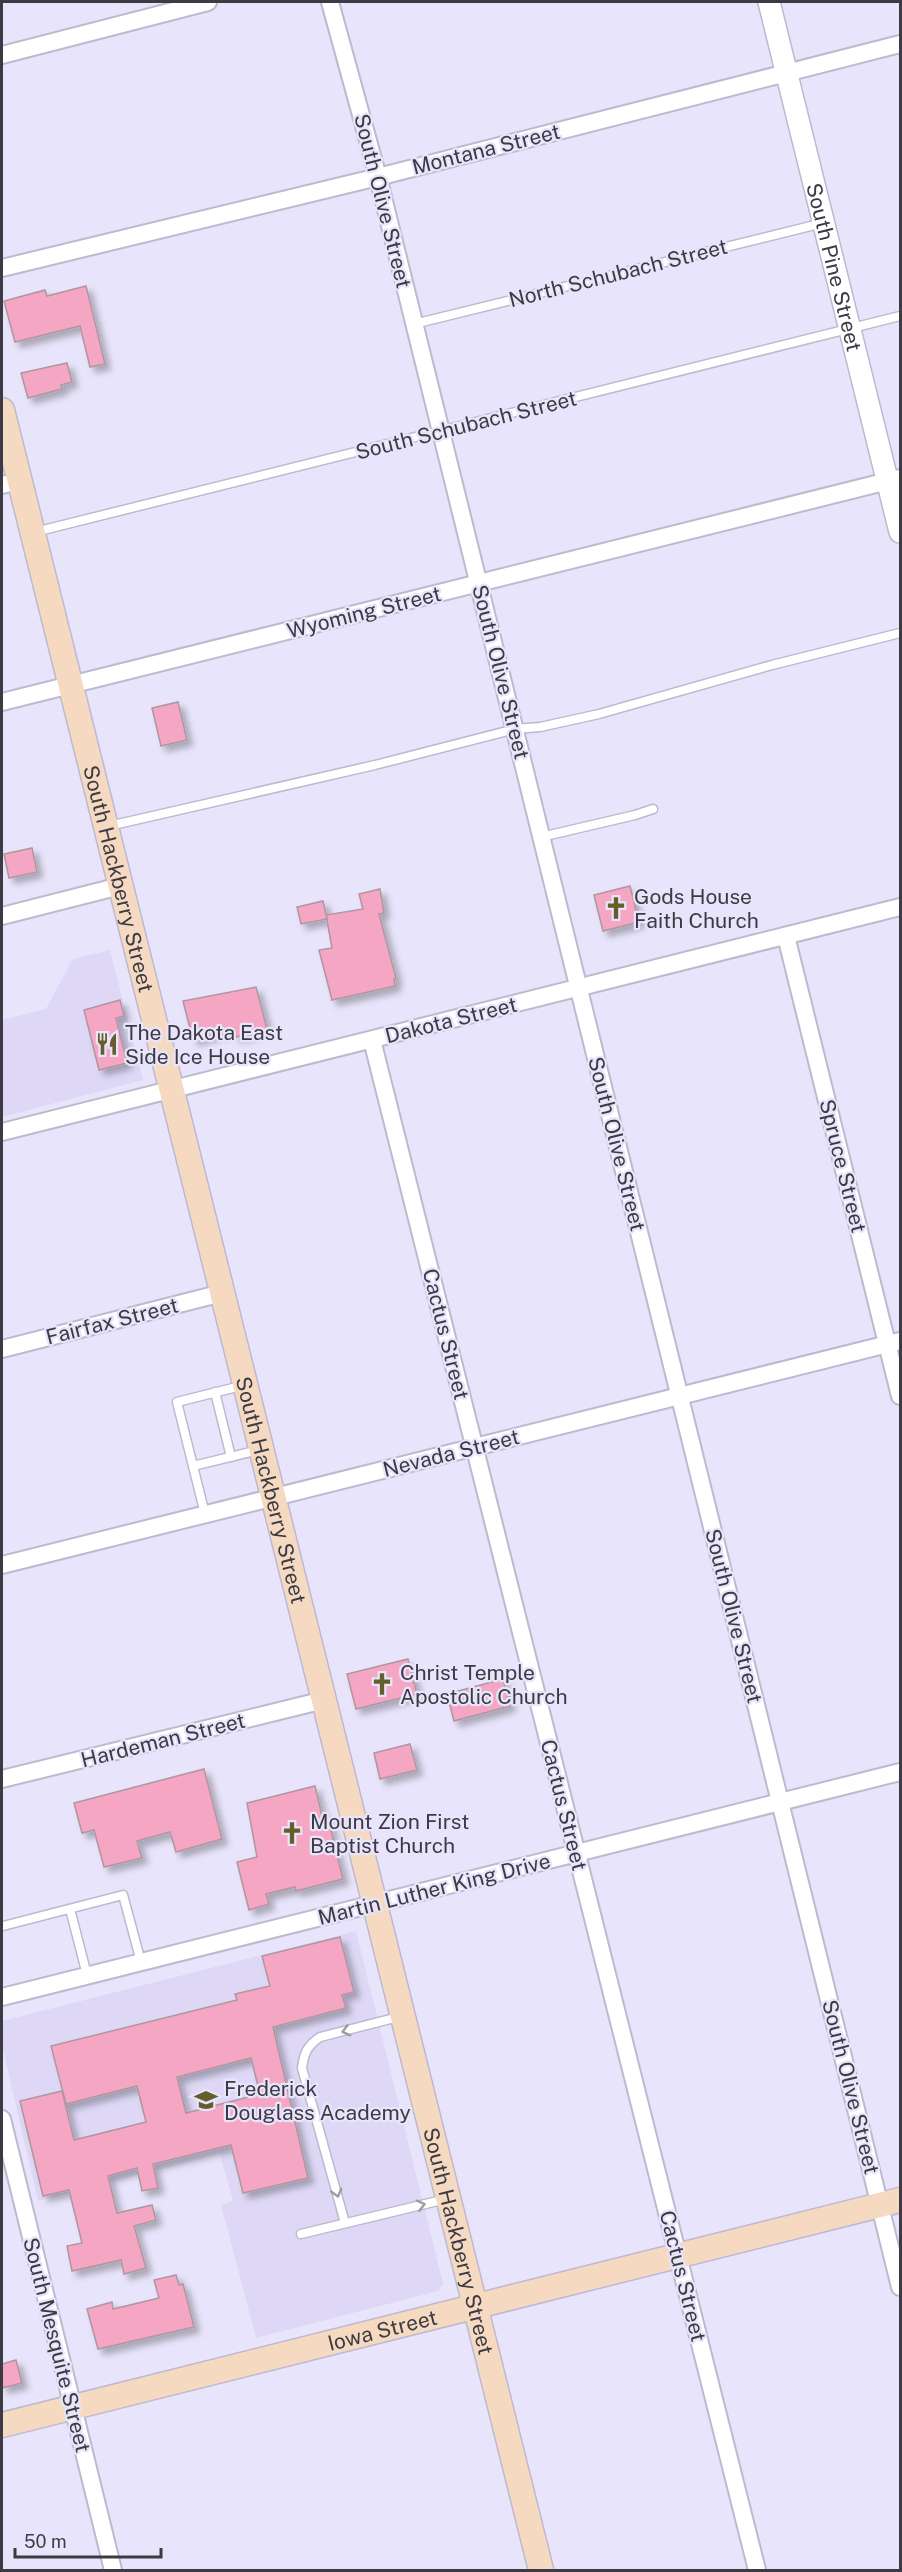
<svg xmlns="http://www.w3.org/2000/svg" width="902" height="2572" font-family="'Public Sans',sans-serif">
	<style>
		.built { fill: #ded8f6 }
		.building { fill: #f4a6c3; stroke: #af969f; stroke-width: 1.5; fill-rule: evenodd; filter: url(#shadow) }
		.lines { fill: none; stroke-linecap: round; stroke-linejoin: round }
		.service-casing { stroke: #bdb9cf; stroke-width: 11 }
		.minor-casing { stroke: #bdb9cf; stroke-width: 20 }
		.tertiary-casing { stroke: #bdb9cf; stroke-width: 24 }
		.secondary-casing { stroke: #bdb9cf; stroke-width: 27 }
		.service { stroke: #fff; stroke-width: 8 }
		.minor { stroke: #fff; stroke-width: 16 }
		.tertiary { stroke: #fff; stroke-width: 21 }
		.secondary { stroke: #f5dac1; stroke-width: 24 }
		.oneway { stroke: #9e9ca1 }
		.labels { text-anchor: middle; dominant-baseline: central; stroke-width: 4.5; stroke-linejoin: round; paint-order: stroke }
		.street-label { font-size: 21px; fill: #3c3a43; stroke: #e8e4fb }
		.poi-label { font-size: 21px; fill: #3c3a43; stroke: #e8e4fb; text-anchor: start }
	</style>
	<defs>
		<filter id="shadow"><feDropShadow dx="5.5" dy="5.5" stdDeviation="3" flood-color="#0004"/></filter>
	</defs>
	<rect width="100%" height="100%" fill="#e8e4fb"/>
	<!-- built -->
	<g class="built">
		<polygon points="110,950 143,1080 2,1117 2,1020 46,1009 73,959"/>
		<polygon points="356,1931 443,2284 438,2291 256,2338 221,2205 233,2201 220,2154 38,2201 2,2045 2,2021"/>
	</g>
	<!-- building -->
	<g class="building">
		<polygon points="86,286 105,364 90,367 80,326 15,342 4,301 45,290 47,296"/>
		<polygon points="67,363 72,382 61,385 62,389 28,398 21,373"/>
		<polygon points="178,702 187,740 161,746 152,708"/>
		<polygon points="32,848 37,872 9,878 4,854"/>
		<polygon points="630,886 639,922 603,931 594,895"/>
		<polygon points="380,889 384,913 379,914 396,978 394,979 395,986 332,1000 319,950 332,948 326,915 363,909 359,894"/>
		<polygon points="323,901 327,919 301,924 297,907"/>
		<polygon points="256,987 267,1029 236,1037 234,1028 193,1040 183,1001"/>
		<polygon points="120,1000 124,1016 116,1018 127,1063 99,1070 84,1010"/>
		<polygon points="408,1659 417,1694 356,1709 347,1674"/>
		<polygon points="503,1679 510,1706 454,1721 447,1694"/>
		<polygon points="410,1744 417,1770 380,1779 374,1753"/>
		<polygon points="204,1769 222,1839 176,1852 170,1832 137,1841 142,1858 104,1867 94,1830 82,1833 74,1803"/>
		<polygon points="315,1786 322,1816 327,1814 343,1879 296,1891 295,1887 266,1894 269,1904 249,1910 237,1862 257,1857 247,1803"/>
		<path d="M340,1937l14,55 -12,3 4,13 -73,19 35,151 -65,15 -12,-48 -78,19 5,24 -16,3 -5,-23 -29,8 9,37 35,-8 4,15 -22,6 12,42 -22,6 -3,-14 -49,11 -5,-25 15,-3 -13,-53 -26,6 -23,-95 42,-10 12,49 72,-18 -9,-36 -71,18 -15,-58 186,-46 -2,-6 35,-8 -8,-30zM251,2058l9,36 -74,19 -9,-36z"/>
		<polygon points="176,2275 179,2285 183,2284 194,2327 98,2349 87,2309 112,2302 113,2309 159,2298 154,2280"/>
		<polygon points="16,2360 22,2383 2,2388 2,2364"/>
	</g>
	<g class="lines">
		<!-- service casing -->
		<g class="service-casing">
			<g id="service">
				<polyline points="414,324 823,223"/>
				<polyline points="35,532 900,316"/>
				<polyline points="109,826 375,765 515,729 540,727 599,714 772,665 900,633"/>
				<polyline points="541,837 635,815 653,809"/>
				<polyline points="215,1392 231,1457"/>
				<polyline points="193,1466 259,1450"/>
				<polyline points="205,1514 177,1402 245,1385"/>
				<polyline points="70,1909 87,1975"/>
				<polyline points="3,1926 123,1895 141,1962"/>
				<path d="M345,2223l-43,-155c2,-15 5,-22 18,-31l82,-21"/>
				<polyline points="301,2234 446,2199"/>
			</g>
		</g>
		<!-- minor casing -->
		<g class="minor-casing">
			<g id="minor">
				<polyline points="330,2 378,177 900,2287"/>
				<polyline points="2,55 208,2"/>
				<polyline points="2,268 378,177 900,44"/>
				<polyline points="2,485 19,481"/>
				<polyline points="2,702 900,478"/>
				<polyline points="2,916 120,886"/>
				<polyline points="786,936 900,1396"/>
				<polyline points="372,1040 757,2570"/>
				<polyline points="2,1132 900,907"/>
				<polyline points="2,1349 222,1293"/>
				<polyline points="2,1565 900,1341"/>
				<polyline points="2,1779 324,1700"/>
				<polyline points="2,1997 900,1772"/>
				<polyline points="2,2119 113,2570"/>
			</g>
		</g>
		<!-- tertiary casing -->
		<g class="tertiary-casing">
			<g id="tertiary">
				<path id="s1" d="M769,2l131,530"/>
			</g>
		</g>
		<!-- secondary casing -->
		<g class="secondary-casing">
			<g id="secondary">
				<path id="s2" d="M2,410l539,2160"/>
				<path id="s3" d="M2,2425l898,-225"/>
			</g>
		</g>
		<!-- service -->
		<use href="#service" class="service"/>
		<!-- minor -->
		<use href="#minor" class="minor"/>
		<!-- tertiary -->
		<use href="#tertiary" class="tertiary"/>
		<!-- secondary -->
		<use href="#secondary" class="secondary"/>
	</g>
	<!-- one-way arrows -->
	<defs><path id="oneway-chevron" d="M-2-3.5L2.5 0L-2 3.5" fill="none" stroke-width="1.6" stroke-linecap="round" stroke-linejoin="round" transform="scale(1.5)"/></defs>
	<g class="oneway">
		<use href="#oneway-chevron" transform="translate(346 2031) rotate(165)"/>
		<use href="#oneway-chevron" transform="translate(337 2193) rotate(75)"/>
		<use href="#oneway-chevron" transform="translate(421 2205) rotate(-14)"/>
	</g>
	<!-- icons -->
	<defs>
		<g id="church-bare" transform="scale(1.8)"><path d="M-1.2-6h2.4v3.5h3.3v2.4h-3.3V6h-2.4V-.1h-3.3v-2.4h3.3Z" fill="#655e2a" stroke="#e8e4fb" stroke-width="2.5" paint-order="stroke"/></g>
		<g id="restaurant-bare" transform="scale(1.8)"><path d="M-5-6h1v4h1v-4h1v4h1v-4h1v5L-1.5 .5V6h-2V.5L-5-1ZM5-6V6H3V1.5H1.5Q1.5-4 5-6Z" fill="#655e2a" stroke="#e8e4fb" stroke-width="2.5" paint-order="stroke"/></g>
		<g id="school-bare" transform="scale(1.8)"><path d="M0-5L7-2L0 1L-7-2ZM-4 1L0 2.5L4 1V4Q0 6-4 4Z" fill="#655e2a" stroke="#e8e4fb" stroke-width="2.5" paint-order="stroke"/></g>
	</defs>
	<g fill-rule="evenodd">
		<use href="#church-bare" x="616" y="908"/>
		<use href="#restaurant-bare" x="107" y="1044"/>
		<use href="#church-bare" x="382" y="1684"/>
		<use href="#church-bare" x="292" y="1833"/>
		<use href="#school-bare" x="206" y="2100"/>
	</g>
	<g class="labels">
		<!-- street labels -->
		<g class="street-label">
			<text transform="translate(486 149) rotate(-14)">Montana Street</text>
			<text transform="translate(383 201) rotate(76)">South Olive Street</text>
			<text stroke="none"><textPath href="#s1" startOffset="273">South Pine Street</textPath></text>
			<text transform="translate(618 273) rotate(-14)">North Schubach Street</text>
			<text transform="translate(466 425) rotate(-14)">South Schubach Street</text>
			<text transform="translate(364 612) rotate(-14)">Wyoming Street</text>
			<text transform="translate(501 672) rotate(76)">South Olive Street</text>
			<text stroke="none"><textPath href="#s2" startOffset="483">South Hackberry Street</textPath></text>
			<text transform="translate(451 1020) rotate(-14)">Dakota Street</text>
			<text transform="translate(617 1144) rotate(76)">South Olive Street</text>
			<text transform="translate(843 1166) rotate(76)">Spruce Street</text>
			<text transform="translate(112 1321) rotate(-14)">Fairfax Street</text>
			<text transform="translate(446 1334) rotate(76)">Cactus Street</text>
			<text transform="translate(451 1453) rotate(-14)">Nevada Street</text>
			<text stroke="none"><textPath href="#s2" startOffset="1113">South Hackberry Street</textPath></text>
			<text transform="translate(734 1616) rotate(76)">South Olive Street</text>
			<text transform="translate(163 1740) rotate(-14)">Hardeman Street</text>
			<text transform="translate(564 1805) rotate(76)">Cactus Street</text>
			<text transform="translate(434 1889) rotate(-14)">Martin Luther King Drive</text>
			<text transform="translate(851 2087) rotate(76)">South Olive Street</text>
			<text stroke="none"><textPath href="#s2" startOffset="1887">South Hackberry Street</textPath></text>
			<text transform="translate(683 2276) rotate(76)">Cactus Street</text>
			<text stroke="none"><textPath href="#s3" startOffset="392">Iowa Street</textPath></text>
			<text transform="translate(57 2345) rotate(76)">South Mesquite Street</text>
		</g>
		<!-- poi labels -->
		<g class="poi-label">
			<text x="634" y="896">Gods House<tspan x="634" dy="24">Faith Church</tspan></text>
			<text x="125" y="1032">The Dakota East<tspan x="125" dy="24">Side Ice House</tspan></text>
			<text x="400" y="1672">Christ Temple<tspan x="400" dy="24">Apostolic Church</tspan></text>
			<text x="310" y="1821">Mount Zion First<tspan x="310" dy="24">Baptist Church</tspan></text>
			<text x="224" y="2088">Frederick<tspan x="224" dy="24">Douglass Academy</tspan></text>
		</g>
	</g>
	<!-- border -->
	<rect width="902" height="2572" fill="none" stroke="#3c3a43" stroke-width="6"/>
	<!-- scale -->
	<path d="M15 2548v9h146v-9" fill="none" stroke="#3c3a43" stroke-width="3"/>
	<text x="24" y="2548" font-size="18" fill="#3c3a43" stroke="#e8e4fb" stroke-width="4.5" paint-order="stroke">50 m</text>
</svg>
